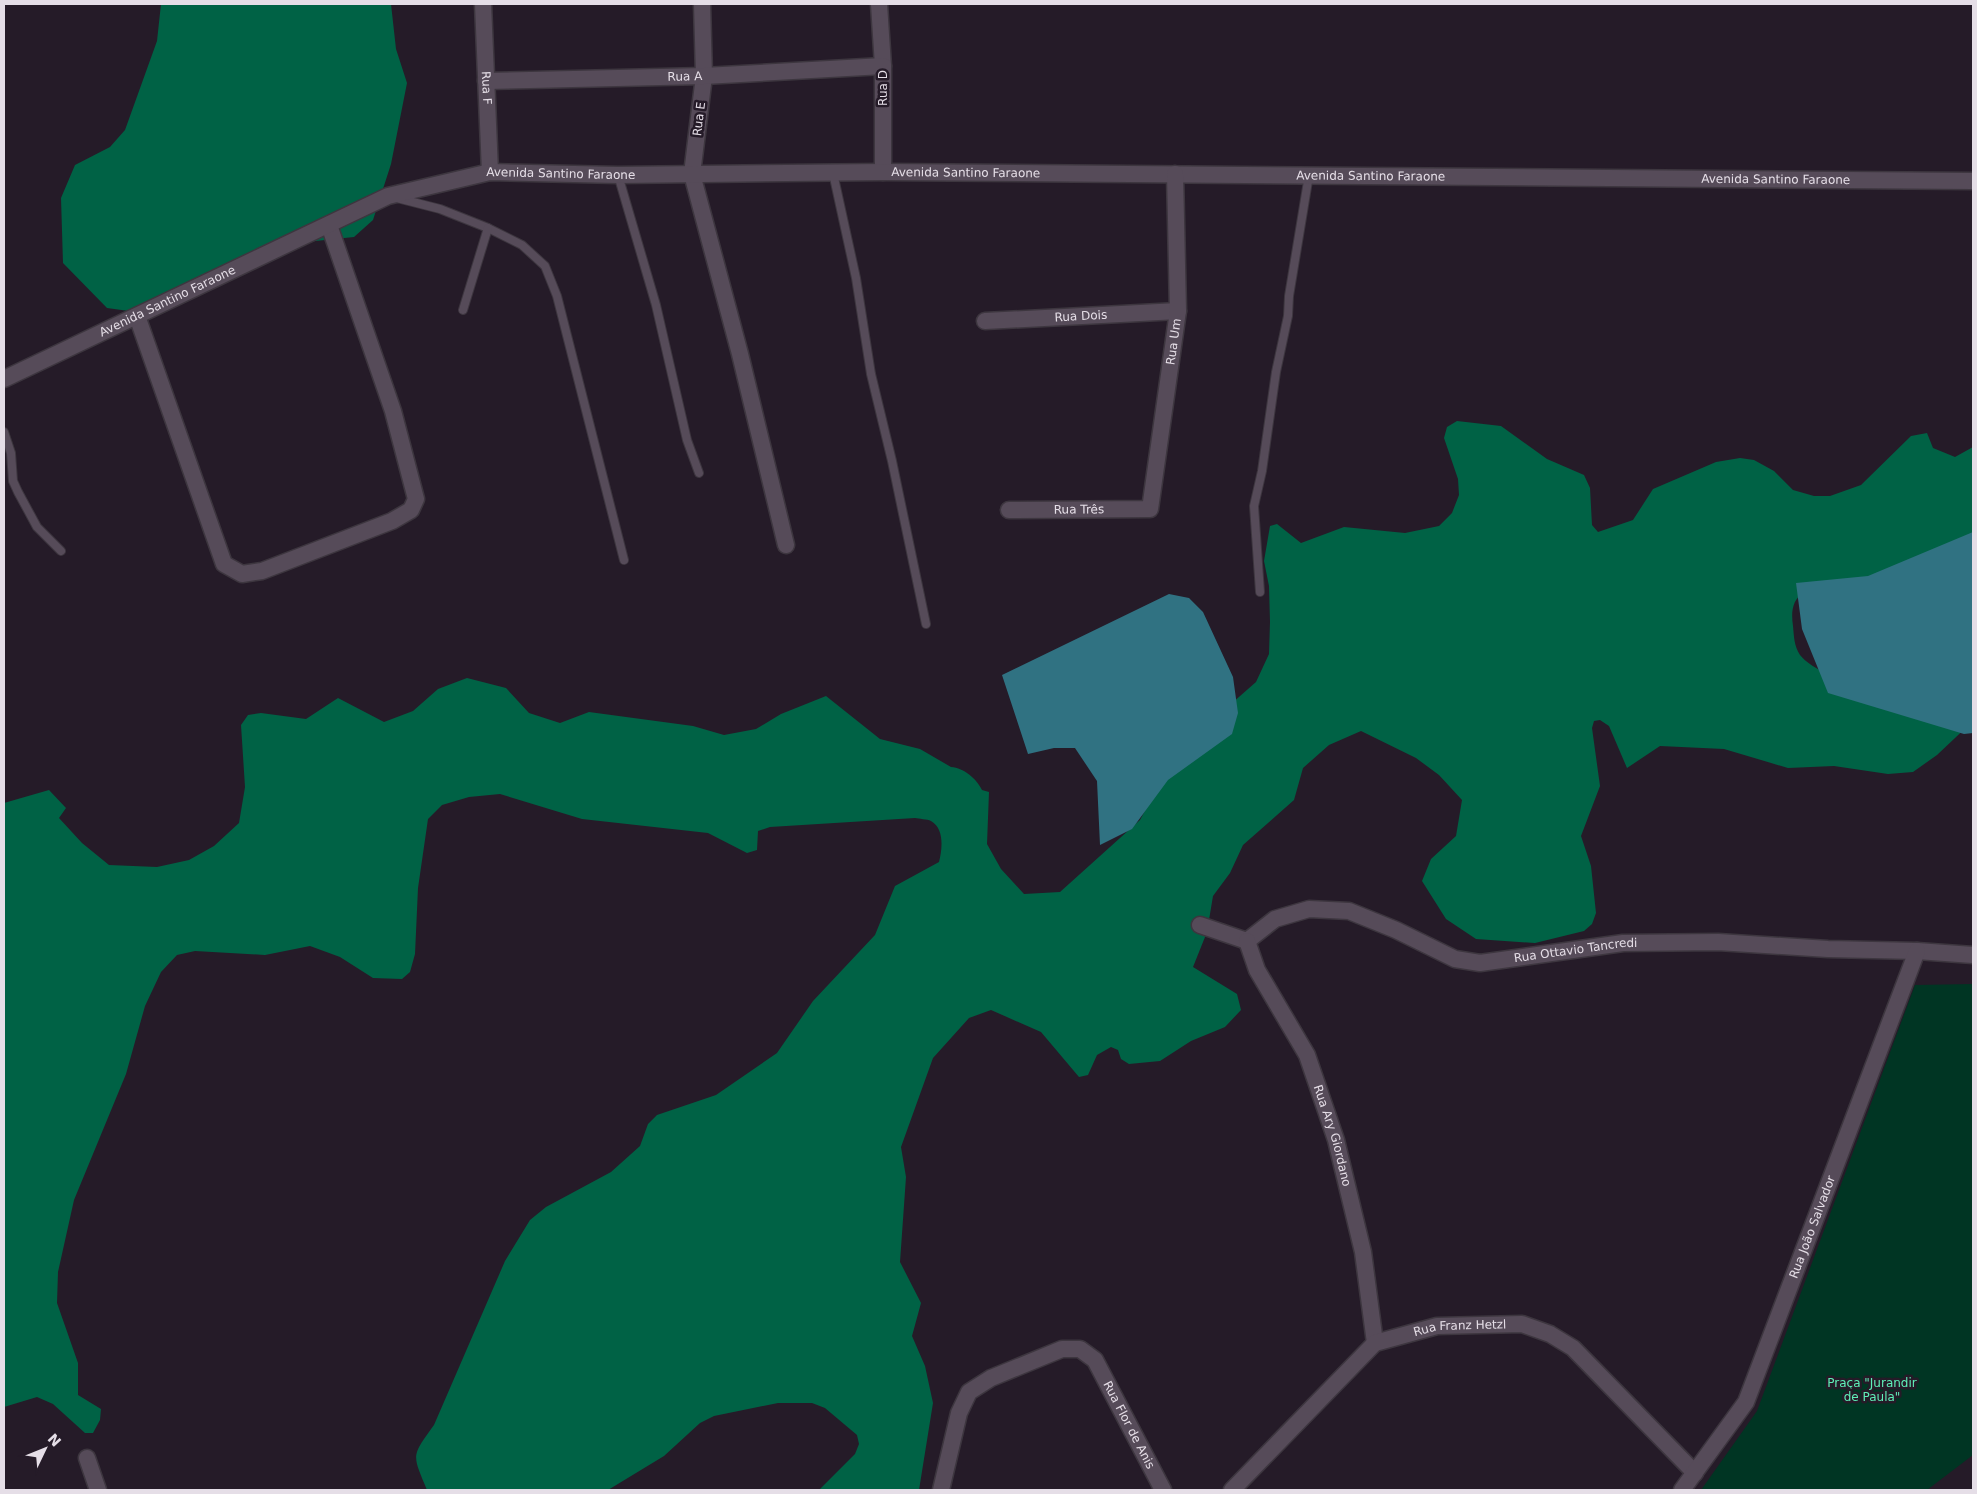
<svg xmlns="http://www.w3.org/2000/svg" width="1977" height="1494" font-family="'DejaVu Sans',sans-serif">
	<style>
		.green { fill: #003523 }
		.forest { fill: #006245 }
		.water { fill: #307282 }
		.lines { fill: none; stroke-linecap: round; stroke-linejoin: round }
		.service-casing { stroke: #3d363f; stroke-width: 10 }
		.minor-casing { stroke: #3d363f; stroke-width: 19 }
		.service { stroke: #564b59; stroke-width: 8 }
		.minor { stroke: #564b59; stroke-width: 16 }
		.labels { text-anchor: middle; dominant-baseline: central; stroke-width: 5; stroke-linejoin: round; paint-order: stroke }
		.street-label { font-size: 12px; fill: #e5dee7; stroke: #251b28 }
		.park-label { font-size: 12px; fill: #5fefb8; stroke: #251b28 }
	</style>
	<rect width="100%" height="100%" fill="#251b28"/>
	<!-- green -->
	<polygon class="green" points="1973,984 1973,1455 1927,1490 1701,1490 1757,1411 1915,985"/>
	<!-- forest -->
	<g class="forest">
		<polygon points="161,4 391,4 396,49 407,83 391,164 373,220 354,237 306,242 136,312 107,308 63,263 61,198 75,165 110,147 125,130 157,41"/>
		<path d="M1457,421l44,5 46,33 37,16 6,13 2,37 6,7 35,-12 20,-31 63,-27 24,-4 14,2 20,11 19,19 21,6h16l31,-11 50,-49 16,-3 6,15 22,9 18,-10v142l-169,3c-12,8 -13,20 -11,34 1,10 1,20 7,29 21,28 137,55 173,66l-36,34 -24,17 -25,2 -54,-8 -46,2 -64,-19 -64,-3 -33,22 -18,-42 -9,-6 -6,1 -2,7 8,58 -19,50 10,30 5,47 -4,11 -8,7 -49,12 -59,-4 -30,-20 -24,-38 9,-22 25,-23 6,-36 -23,-25 -23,-17 -55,-27 -32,14 -26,23 -9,32 -51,45 -13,28 -17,23 -6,36 -14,35 44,27 4,16 -16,17 -34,14 -31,20 -31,3 -8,-5 -3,-9 -7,-3 -14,8 -9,20 -9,2 -38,-45 -50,-22 -22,8 -36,40 -32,89 5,30 -6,85 21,41 -9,33 13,30 8,37 -14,87h-100l36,-36 4,-10 -2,-9 -32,-27 -13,-5h-34l-64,13 -14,7 -36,33 -56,34h-181c-15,-36 -16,-33 7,-65l71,-164 25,-41 16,-13 65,-35 29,-26 8,-22 9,-9 59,-20 61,-42 36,-52 62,-66 20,-49 44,-24c3,-12 6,-33 -8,-41 -4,-2 -12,-2 -16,-3l-145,9 -12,4 -1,19 -10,3 -39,-20 -126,-14 -82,-25 -31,3 -27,8 -14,14 -10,69 -3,66 -5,18 -8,7 -29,-1 -33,-21 -30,-11 -45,9 -70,-4 -18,4 -16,17 -16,34 -19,68 -52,126 -16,72 -1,31 21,60v32l23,14 -1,11 -7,13h-8l-32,-29 -16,-7 -33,10v-604l45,-13 17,18 -7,10 23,25 27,22 48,2 32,-7 25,-14 25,-23 6,-36 -4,-62 7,-10 13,-2 45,6 32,-21 46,24 29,-11 25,-22 29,-11 39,10 23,25 31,10 29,-11 104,14 31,9 32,-6 25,-15 45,-18 54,43 40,10 31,18c13,1 26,12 31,23l7,2 -2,52 14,25 23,25 36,-2 80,-72 17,-32 58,-70 41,-36 13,-28 1,-32 -1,-36 -5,-25 6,-35 7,-2 24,19 43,-16 61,6 34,-7 13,-13 7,-18 -1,-16 -14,-41 3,-11z"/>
	</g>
	<!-- water -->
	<g class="water">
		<polygon points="1973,532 1973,733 1964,734 1828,693 1802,629 1796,583 1868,576"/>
		<polygon points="1169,594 1189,598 1203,612 1233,677 1238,713 1232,734 1168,780 1132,829 1100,845 1097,781 1075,748 1054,748 1028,754 1002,675"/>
	</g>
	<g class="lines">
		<!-- service casing -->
		<g class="service-casing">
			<g id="service">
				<polyline points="833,173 856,278 871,374 892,461 926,624"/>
				<polyline points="618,175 656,305 687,440 699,473"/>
				<polyline points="397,198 440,209 488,228 522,245 545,266 557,296 624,560"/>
				<polyline points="463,310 488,228"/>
				<polyline points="4,432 11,453 13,481 18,492 37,527 61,551"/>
				<polyline points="1260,592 1254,506 1262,471 1276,372 1288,316 1289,296 1309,175"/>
			</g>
		</g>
		<!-- minor casing -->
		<g class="minor-casing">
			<g id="minor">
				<path id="s1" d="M483,4l7,168"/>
				<polyline points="702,4 704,76 692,174 740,354 786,545"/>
				<polyline points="879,4 883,66 883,172"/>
				<path id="s2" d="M486,81l218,-5 179,-10"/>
				<polyline points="137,316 224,564 242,574 262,571 392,521 411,510 416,499 393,411 329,225"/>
				<path id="s3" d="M985,321l193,-10"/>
				<path id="s4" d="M4,379l384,-183 102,-24 128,3 265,-3 1090,9"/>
				<path id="s5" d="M1009,510l141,-1 28,-198 -3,-137"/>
				<path id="s6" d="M1200,925l47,16 28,-22 34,-10 40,2 47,19 59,29 25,4 143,-20 95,-1 110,7 89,2 56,4"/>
				<path id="s7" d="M1247,941l10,29 50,85 29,85 27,112 12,91"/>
				<polyline points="87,1458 98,1490"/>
				<path id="s8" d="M941,1490l18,-77 10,-21 22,-14 71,-29h18l15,11 68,130"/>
				<path id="s9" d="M1232,1490l143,-147 62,-17 85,-2 28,10 23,14 122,125"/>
				<path id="s10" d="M1682,1490l64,-88 171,-451"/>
			</g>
		</g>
		<!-- service -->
		<use href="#service" class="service"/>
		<!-- minor -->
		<use href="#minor" class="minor"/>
	</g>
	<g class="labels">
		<!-- street labels -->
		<g class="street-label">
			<text stroke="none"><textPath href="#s2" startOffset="199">Rua A</textPath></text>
			<text stroke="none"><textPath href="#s1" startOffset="84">Rua F</textPath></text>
			<text transform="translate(883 88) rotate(-90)">Rua D</text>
			<text transform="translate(699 119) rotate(-83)">Rua E</text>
			<text stroke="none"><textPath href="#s4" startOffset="1006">Avenida Santino Faraone</textPath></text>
			<text stroke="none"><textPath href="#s4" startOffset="601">Avenida Santino Faraone</textPath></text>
			<text stroke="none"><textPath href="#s4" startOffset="1411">Avenida Santino Faraone</textPath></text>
			<text stroke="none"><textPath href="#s4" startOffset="1816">Avenida Santino Faraone</textPath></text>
			<text stroke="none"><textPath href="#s4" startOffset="181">Avenida Santino Faraone</textPath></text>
			<text stroke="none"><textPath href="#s3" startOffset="96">Rua Dois</textPath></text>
			<text stroke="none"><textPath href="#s5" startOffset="310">Rua Um</textPath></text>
			<text stroke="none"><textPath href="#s5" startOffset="70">Rua Três</textPath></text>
			<text stroke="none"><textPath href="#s6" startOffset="399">Rua Ottavio Tancredi</textPath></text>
			<text stroke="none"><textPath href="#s7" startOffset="214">Rua Ary Giordano</textPath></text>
			<text stroke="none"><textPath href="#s10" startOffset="296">Rua João Salvador</textPath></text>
			<text stroke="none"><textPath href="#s9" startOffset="292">Rua Franz Hetzl</textPath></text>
			<text stroke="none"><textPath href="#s8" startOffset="315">Rua Flor de Anis</textPath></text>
		</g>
		<!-- park labels -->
		<g class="park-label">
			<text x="1872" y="1383">Praça "Jurandir<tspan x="1872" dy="14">de Paula"</tspan></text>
		</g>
	</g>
	<!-- border -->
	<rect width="1977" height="1494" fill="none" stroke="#e5dee7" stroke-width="10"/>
	<!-- north arrow -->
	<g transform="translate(45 1449) rotate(47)" stroke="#251b28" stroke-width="4" paint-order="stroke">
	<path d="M0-4L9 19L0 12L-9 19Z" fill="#e5dee7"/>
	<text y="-8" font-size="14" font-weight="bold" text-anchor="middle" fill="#e5dee7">N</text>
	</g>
</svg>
